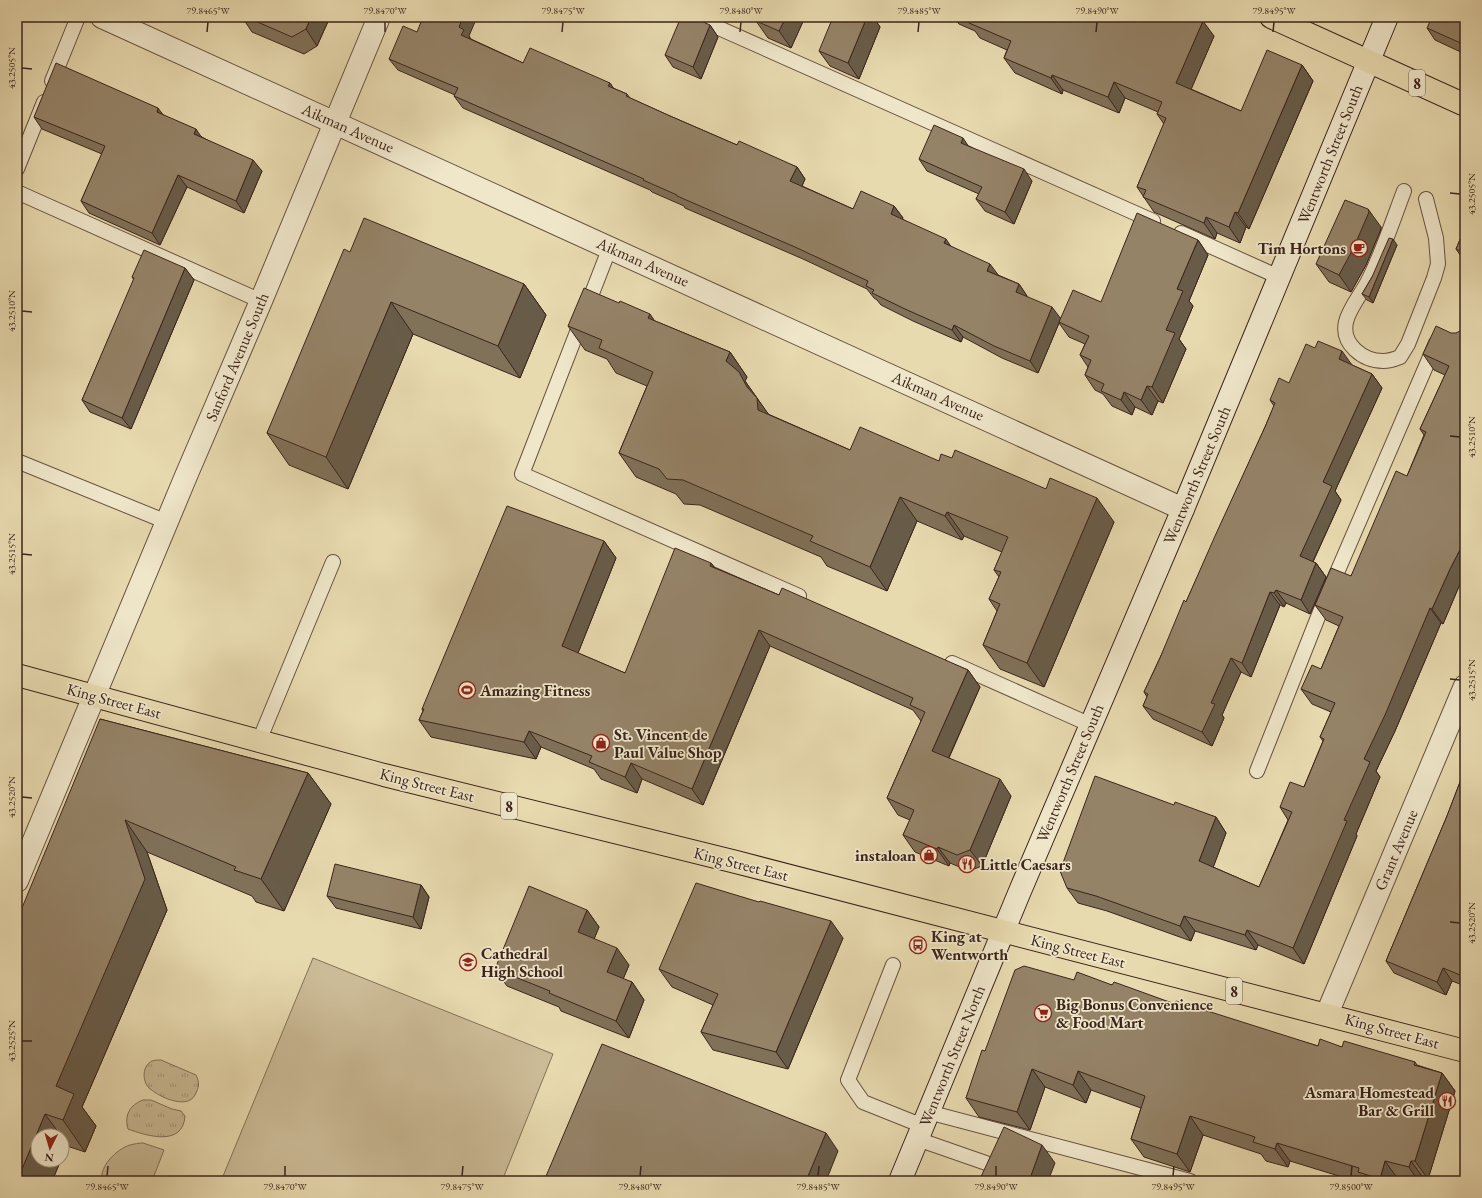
<svg xmlns="http://www.w3.org/2000/svg" width="1482" height="1198" font-family="'EB Garamond',serif">
	<style>
		.park { fill: url(#park-tufts); stroke: #847059 }
		.pitch { fill: #cbbb96; stroke: #847059 }
		.lines { fill: none; stroke-linecap: round; stroke-linejoin: round }
		.service-casing { stroke: #675241; stroke-width: 16 }
		.minor-casing { stroke: #675241; stroke-width: 24 }
		.tertiary-casing { stroke: #675241; stroke-width: 24 }
		.secondary-casing { stroke: #3c241c; stroke-width: 24 }
		.primary-casing { stroke: #3c241c; stroke-width: 24 }
		.service { stroke: #f0e7cb; stroke-width: 14 }
		.minor { stroke: #f0e7cb; stroke-width: 22 }
		.tertiary { stroke: #f0e7cb; stroke-width: 22 }
		.secondary { stroke: #f0e7cb; stroke-width: 22 }
		.primary { stroke: #e8daaf; stroke-width: 22 }
		.wall { fill: #807159; stroke: #3c241c }
		.shaded-wall { fill: #685c49; stroke: #3c241c }
		.building { fill: #958368; stroke: #3c241c }
		.ticks { fill: none; stroke: #3c241c; stroke-width: 1.5 }
		.labels { text-anchor: middle; dominant-baseline: central; stroke-width: 3.5; stroke-linejoin: round; paint-order: stroke }
		.shield { fill: #f0e7cb; stroke: #725e50; stroke-width: 1 }
		.shield-label { font-size: 15px; font-weight: bold; fill: #3c241c }
		.street-label { font-size: 16px; fill: #3c241c; stroke: #f0e7cb }
		.poi-label { font-size: 16px; font-weight: bold; fill: #3c241c; stroke: #f0e7cb; text-anchor: start }
		.neatline { fill: none; stroke: #3c241c; stroke-width: 1.5 }
		.ticks-label { font-size: 10px; text-anchor: middle; fill: #3c241c }
	</style>
	<defs>
		<pattern id="park-tufts" width="24" height="20" patternUnits="userSpaceOnUse"><rect width="24" height="20" fill="#cbbb96"/><path d="M3 7l-1-3M5 7V3M7 7l1-3M15 17l-1-3M17 17v-4M19 17l1-3" fill="none" stroke="#a6987a"/></pattern>
	</defs>
	<rect width="100%" height="100%" fill="#e8daaf"/>
	<filter id="stains"><feTurbulence type="fractalNoise" baseFrequency=".005" numOctaves="4"/><feColorMatrix values="0 0 0 0 .2 0 0 0 0 .09 0 0 0 0 .02 0 0 0 .5 -.17"/></filter>
	<radialGradient id="worn" r=".72"><stop offset=".6" stop-color="#630" stop-opacity="0"/><stop offset="1" stop-color="#630" stop-opacity=".3"/></radialGradient>
	<!-- park -->
	<g class="park">
		<path d="M161,1060l35,15c4,8 3,12 -1,20 -8,15 -36,2 -46,-7 -7,-7 -7,-22 3,-27 2,-1 6,-1 9,-1z"/>
		<path d="M143,1100h8l21,9 9,2 4,5c-2,31 -38,20 -57,13 -4,-14 2,-24 15,-29z"/>
	</g>
	<!-- pitch -->
	<g class="pitch">
		<polygon points="313,958 553,1054 502,1181 221,1181"/>
		<path d="M143,1143l21,7 -12,31h-50c-3,-15 15,-32 28,-36 4,-1 9,-2 13,-2z"/>
	</g>
	<g class="lines">
		<!-- service casing -->
		<g class="service-casing">
			<g id="service">
				<polyline points="694,17 1153,221"/>
				<polyline points="52,81 78,17"/>
				<polyline points="17,169 44,102"/>
				<path d="M1404,191c-11,29 -21,60 -35,88 -6,13 -20,29 -23,43 -5,22 17,39 37,39 6,0 12,-2 17,-4l8,-13 26,-66 4,-14 -2,-26 -10,-39"/>
				<polyline points="17,192 261,301"/>
				<polyline points="1181,233 1279,277"/>
				<polyline points="610,247 522,474 799,596"/>
				<polyline points="17,461 167,522"/>
				<polyline points="952,663 1091,725"/>
				<polyline points="259,741 333,562"/>
				<polyline points="1257,771 1320,612 1436,343"/>
				<polyline points="893,965 848,1080 863,1102 923,1126"/>
				<polyline points="928,1112 1190,1181"/>
				<polyline points="917,1139 986,1163"/>
			</g>
		</g>
		<!-- minor casing -->
		<g class="minor-casing">
			<g id="minor">
				<polyline points="102,17 1183,509"/>
				<polyline points="1327,1014 1465,686"/>
			</g>
		</g>
		<!-- tertiary casing -->
		<g class="tertiary-casing">
			<polyline id="tertiary" points="17,881 186,476 261,301 379,17"/>
		</g>
		<!-- secondary casing -->
		<g class="secondary-casing">
			<polyline id="secondary" points="900,1181 1020,891 1183,509 1387,17"/>
		</g>
		<!-- primary casing -->
		<g class="primary-casing">
			<g id="primary">
				<polyline points="1271,17 1465,105"/>
				<polyline points="17,675 384,775 736,862 1465,1051"/>
			</g>
		</g>
		<!-- service -->
		<use href="#service" class="service"/>
		<!-- minor -->
		<use href="#minor" class="minor"/>
		<!-- tertiary -->
		<use href="#tertiary" class="tertiary"/>
		<!-- secondary -->
		<use href="#secondary" class="secondary"/>
		<!-- primary -->
		<use href="#primary" class="primary"/>
	</g>
	<!-- wall -->
	<g class="wall">
		<polygon points="242,17 330,17 317,46 304,54 252,32"/>
		<polygon points="715,17 731,17 729,21 725,19 725,21"/>
		<polygon points="758,17 805,17 791,48 768,38 756,21"/>
		<polygon points="954,17 1194,17 1214,36 1191,89 1241,111 1302,65 1313,81 1249,229 1246,227 1240,243 1217,233 1215,239 1154,212 1137,187 1164,124 1157,114 1158,112 1125,98 1119,113 1063,90 1062,94 1015,73 1004,58 1007,50 980,38 975,31 959,24"/>
		<polygon points="1465,17 1465,54 1435,40 1427,28"/>
		<polygon points="876,21 880,27 859,79 830,66 819,51"/>
		<polygon points="710,25 718,37 701,79 673,67 665,55"/>
		<polygon points="469,36 471,39 523,63 610,83 613,88 627,94 630,98 670,116 737,145 797,167 805,179 802,186 853,209 894,206 903,218 902,219 952,247 998,275 1019,284 1027,296 1027,297 1060,318 1101,302 1198,240 1208,255 1189,301 1193,306 1179,339 1186,349 1163,403 1158,401 1152,415 1135,407 1132,415 1112,406 1103,394 1095,390 1085,375 1088,367 1080,355 1085,344 1069,337 1059,323 1038,373 1002,358 963,337 961,342 913,321 881,305 877,300 874,298 867,289 803,259 685,208 684,206 652,192 650,190 463,108 454,96 455,95 398,70 389,59"/>
		<polygon points="163,115 262,171 244,213 187,187 160,245 89,213 81,201 102,154 42,129 34,117"/>
		<polygon points="969,146 1032,181 1014,224 985,211 976,199 979,194 927,171 919,159"/>
		<polygon points="1381,227 1381,229 1366,265 1351,292 1329,282 1316,264"/>
		<polygon points="1465,228 1465,262 1456,249"/>
		<polygon points="1397,245 1373,303 1367,300 1362,294 1372,277"/>
		<polygon points="350,252 524,284 546,315 520,378 413,334 348,489 289,465 267,433"/>
		<polygon points="185,268 194,280 131,429 90,412 82,400 134,280 132,277"/>
		<polygon points="619,303 655,321 730,352 747,377 745,381 768,414 850,450 939,461 1114,522 1044,687 1000,669 983,645 997,611 989,599 999,577 994,570 1002,552 964,536 962,540 917,521 887,591 827,566 821,557 700,505 684,504 676,494 636,477 619,453 647,386 616,373 607,359 585,350 568,326"/>
		<polygon points="1451,333 1460,584 1443,624 1441,623 1395,731 1376,771 1380,777 1356,834 1357,836 1304,964 1258,945 1256,950 1195,931 1191,941 1107,911 1078,903 1067,888 1174,805 1216,817 1226,833 1213,867 1259,887 1288,820 1280,807 1304,787 1323,741 1320,737 1331,712 1312,704 1301,689 1321,669 1339,626 1326,620 1315,605 1351,576 1407,476 1424,435 1420,429 1445,375 1434,370 1423,354"/>
		<polygon points="1352,365 1372,374 1382,388 1335,491 1341,500 1313,562 1316,563 1326,577 1310,614 1286,603 1284,607 1280,605 1251,677 1241,672 1222,715 1224,718 1212,746 1153,719 1143,706 1147,697 1144,692 1186,602 1265,427 1274,406 1270,400 1289,383"/>
		<polygon points="604,541 616,558 578,653 625,673 711,563 715,568 779,595 968,670 980,687 949,758 1011,796 982,866 969,871 950,863 949,866 915,852 903,835 910,820 898,815 887,798 921,721 913,710 770,646 703,805 642,779 637,793 601,779 594,769 541,747 536,759 431,737 419,720 423,711 422,709"/>
		<polygon points="100,719 308,773 331,804 284,911 256,902 252,896 147,852 167,910 82,1107 96,1126 85,1152 67,1146 62,1158 62,1136 38,1136 38,1160 61,1160 52,1181 17,1181"/>
		<polygon points="1465,769 1465,986 1452,981 1446,995 1394,973 1386,961 1447,816"/>
		<polygon points="421,885 429,897 421,929 336,908 327,896"/>
		<polygon points="587,910 599,927 594,939 629,965 623,979 632,982 644,1000 629,1038 561,1011 559,1007 507,986 495,969"/>
		<polygon points="843,938 788,1069 713,1050 701,1032 713,1005 672,987 659,969"/>
		<polygon points="1074,980 1112,985 1175,1004 1318,1046 1342,1047 1415,1062 1417,1065 1442,1073 1455,1091 1428,1179 1424,1179 1423,1181 1405,1181 1398,1179 1398,1181 1355,1181 1290,1161 1288,1167 1266,1161 1261,1154 1203,1135 1190,1172 1144,1157 1131,1139 1141,1108 1091,1090 1086,1103 1045,1087 1030,1130 979,1117 966,1098 985,1051"/>
	</g>
	<!-- shaded-wall -->
	<g class="shaded-wall">
		<polygon points="311,17 330,17 317,46 306,29"/>
		<polygon points="463,17 477,17 469,36 472,42 461,35 459,27"/>
		<polygon points="722,17 724,17 725,19 725,21"/>
		<polygon points="726,17 731,17 729,21"/>
		<polygon points="786,17 805,17 791,48 779,31"/>
		<polygon points="867,17 878,17 876,21 880,27 859,79 848,63"/>
		<polygon points="1203,21 1214,36 1187,99 1176,83"/>
		<polygon points="710,25 718,37 701,79 693,67"/>
		<polygon points="1302,65 1313,81 1249,229 1238,213"/>
		<polygon points="1052,75 1063,90 1062,94 1051,78"/>
		<polygon points="1114,82 1125,98 1119,113 1108,97"/>
		<polygon points="610,83 618,95 608,86"/>
		<polygon points="158,108 167,120 157,112"/>
		<polygon points="196,129 204,141 194,134"/>
		<polygon points="963,138 971,150 961,143"/>
		<polygon points="253,160 262,171 244,213 236,201"/>
		<polygon points="797,167 805,179 799,193 790,181"/>
		<polygon points="1024,169 1032,181 1014,224 1005,212"/>
		<polygon points="178,175 187,187 160,245 152,233"/>
		<polygon points="894,206 903,218 899,226 891,214"/>
		<polygon points="1368,209 1381,227 1381,229 1366,265 1351,292 1339,275"/>
		<polygon points="1235,212 1246,227 1240,243 1229,227"/>
		<polygon points="1206,217 1217,233 1215,239 1204,223"/>
		<polygon points="946,239 954,251 944,243"/>
		<polygon points="1393,239 1397,245 1373,303 1369,297"/>
		<polygon points="1198,240 1208,255 1189,301 1193,306 1179,339 1186,349 1163,403 1152,387 1166,330 1177,289"/>
		<polygon points="990,264 999,276 987,271"/>
		<polygon points="185,268 194,280 131,429 122,418"/>
		<polygon points="524,284 546,315 520,378 498,346"/>
		<polygon points="1019,284 1027,296 1024,304 1016,292"/>
		<polygon points="391,302 413,334 348,489 326,457"/>
		<polygon points="1052,307 1061,319 1059,322 1059,323 1038,373 1030,361"/>
		<polygon points="650,314 667,339 648,318"/>
		<polygon points="954,325 963,337 961,342 952,330"/>
		<polygon points="1342,351 1352,365 1339,359"/>
		<polygon points="730,352 747,377 745,381 774,422 758,410 726,361"/>
		<polygon points="1372,374 1382,388 1335,491 1341,500 1309,570 1300,556 1323,482"/>
		<polygon points="1147,386 1158,401 1152,415 1141,400"/>
		<polygon points="1124,392 1135,407 1132,415 1121,400"/>
		<polygon points="900,497 917,521 887,591 870,567"/>
		<polygon points="1097,498 1114,522 1044,687 1027,663"/>
		<polygon points="947,512 964,536 962,540 945,516"/>
		<polygon points="1465,540 1465,575 1460,584 1443,624 1432,609 1450,569"/>
		<polygon points="604,541 616,558 574,663 562,646"/>
		<polygon points="711,563 723,580 710,566"/>
		<polygon points="1316,563 1326,577 1310,614 1301,600"/>
		<polygon points="1276,590 1286,603 1284,607 1274,593"/>
		<polygon points="1270,592 1280,605 1251,677 1242,663"/>
		<polygon points="1430,608 1441,623 1395,731 1376,771 1380,777 1356,834 1357,836 1304,964 1293,948 1344,820 1364,759"/>
		<polygon points="759,630 770,646 703,805 692,789"/>
		<polygon points="1231,658 1241,672 1222,715 1224,718 1212,746 1202,732 1211,703"/>
		<polygon points="968,670 980,687 944,768 932,751"/>
		<polygon points="529,731 541,747 536,759 524,742"/>
		<polygon points="631,763 642,779 637,793 625,777"/>
		<polygon points="308,773 331,804 284,911 261,879"/>
		<polygon points="1000,779 1011,796 982,866 970,850"/>
		<polygon points="1216,817 1226,833 1210,876 1199,861"/>
		<polygon points="125,820 147,852 167,910 82,1107 96,1126 85,1152 63,1120 56,1086"/>
		<polygon points="938,847 950,863 949,866 937,849"/>
		<polygon points="421,885 429,897 421,929 413,917"/>
		<polygon points="587,910 599,927 590,949 578,932"/>
		<polygon points="1184,916 1195,931 1191,941 1180,926"/>
		<polygon points="831,921 843,938 788,1069 776,1052"/>
		<polygon points="1247,930 1258,945 1256,950 1245,935"/>
		<polygon points="617,948 629,965 619,989 607,972"/>
		<polygon points="1443,968 1452,981 1446,995 1437,982"/>
		<polygon points="632,982 644,1000 629,1038 616,1021"/>
		<polygon points="1032,1069 1045,1087 1030,1130 1017,1112"/>
		<polygon points="1078,1071 1091,1090 1086,1103 1073,1085"/>
		<polygon points="1442,1073 1455,1091 1428,1179 1415,1161"/>
		<polygon points="45,1114 61,1136 38,1136 38,1160 61,1160 52,1181 17,1181"/>
		<polygon points="1190,1116 1203,1135 1190,1172 1177,1154"/>
		<polygon points="826,1133 838,1151 826,1181 806,1181"/>
		<polygon points="62,1138 67,1146 62,1158"/>
		<polygon points="1277,1143 1290,1161 1288,1167 1275,1149"/>
		<polygon points="1042,1145 1055,1163 1048,1181 1029,1181"/>
		<polygon points="1385,1161 1398,1179 1398,1181 1382,1181 1380,1179"/>
		<polygon points="1411,1161 1424,1179 1423,1181 1418,1181 1409,1167"/>
	</g>
	<!-- building -->
	<g class="building">
		<polygon points="246,17 311,17 306,29 292,37"/>
		<polygon points="423,17 463,17 459,27 464,30 461,35 523,63 530,48 610,83 608,86 627,94 626,96 670,116 737,145 739,141 797,167 790,181 853,209 861,191 894,206 891,214 946,239 944,243 990,264 987,271 1019,284 1016,292 1052,307 1030,361 994,346 954,325 952,330 905,309 872,293 874,290 866,286 868,281 795,247 677,196 677,195 643,180 644,179 454,96 458,88 389,59 403,26 417,32"/>
		<polygon points="681,17 692,17 710,25 693,67 665,55"/>
		<polygon points="758,17 786,17 779,31 756,21"/>
		<polygon points="833,17 867,17 848,63 819,51"/>
		<polygon points="968,17 1194,17 1203,21 1176,83 1241,111 1267,50 1302,65 1238,213 1235,212 1229,227 1206,217 1204,223 1143,197 1146,190 1137,187 1166,118 1157,114 1162,102 1114,82 1108,97 1052,75 1051,78 1004,58 1011,41 969,23 971,18"/>
		<polygon points="1432,17 1465,17 1465,45 1427,28"/>
		<polygon points="56,63 158,108 157,112 196,129 194,134 253,160 236,201 178,175 152,233 81,201 105,146 34,117"/>
		<polygon points="934,125 963,138 961,143 1024,169 1005,212 976,199 982,187 919,159"/>
		<polygon points="1345,200 1368,209 1369,212 1354,247 1339,275 1316,264"/>
		<polygon points="1137,213 1198,240 1177,289 1183,291 1166,330 1175,333 1152,387 1147,386 1141,400 1124,392 1121,400 1101,391 1104,384 1085,375 1091,360 1080,355 1089,336 1059,322 1073,290 1101,302"/>
		<polygon points="364,218 524,284 498,346 391,302 326,457 267,433 344,249 350,252"/>
		<polygon points="1465,228 1465,253 1456,249"/>
		<polygon points="1389,238 1393,239 1369,297 1362,294 1372,277"/>
		<polygon points="144,250 185,268 122,418 82,400 134,278 132,277"/>
		<polygon points="584,288 619,303 620,301 650,314 648,318 730,352 726,361 739,372 747,387 757,398 758,410 850,450 860,427 939,461 941,454 952,458 955,450 1046,489 1050,478 1097,498 1027,663 983,645 1000,604 989,599 1001,572 994,570 1008,537 947,512 945,516 900,497 870,567 810,541 813,536 683,480 667,479 659,469 619,453 653,372 599,348 602,340 568,326"/>
		<polygon points="1436,326 1451,333 1456,333 1460,331 1465,334 1465,540 1450,569 1432,609 1430,608 1385,715 1364,759 1370,762 1344,820 1347,821 1293,948 1247,930 1245,935 1184,916 1180,926 1096,896 1067,888 1060,871 1095,776 1174,805 1175,802 1216,817 1199,861 1259,887 1292,812 1280,807 1290,782 1304,787 1324,739 1320,737 1335,703 1301,689 1312,665 1321,669 1343,617 1315,605 1331,568 1351,576 1396,471 1407,476 1426,432 1420,429 1449,366 1423,354"/>
		<polygon points="1318,341 1342,351 1339,359 1372,374 1323,482 1332,486 1300,556 1316,563 1301,600 1276,590 1274,593 1270,592 1242,663 1231,658 1211,703 1215,704 1202,732 1143,706 1148,694 1144,692 1160,658 1184,600 1186,602 1215,536 1265,427 1275,403 1270,400 1279,378 1289,383 1306,344 1315,348"/>
		<polygon points="507,506 604,541 562,646 625,673 675,548 711,563 710,566 779,595 782,588 968,670 932,751 1000,779 970,850 957,855 938,847 937,849 903,835 914,810 887,798 925,712 910,705 913,698 759,630 692,789 631,763 625,777 589,762 592,756 529,731 524,742 419,720 424,709 422,709"/>
		<polygon points="100,719 308,773 261,879 234,870 236,867 125,820 145,879 56,1086 74,1094 63,1120 45,1114 17,1181 17,920"/>
		<polygon points="1465,769 1465,977 1443,968 1437,982 1386,961 1447,816"/>
		<polygon points="335,864 421,885 413,917 327,896"/>
		<polygon points="696,883 759,902 760,901 831,921 776,1052 701,1032 718,994 659,969"/>
		<polygon points="529,886 587,910 578,932 617,948 607,972 632,982 616,1021 549,993 550,991 495,969"/>
		<polygon points="1024,966 1074,980 1077,972 1112,985 1114,982 1175,1004 1176,1001 1318,1046 1320,1039 1342,1047 1344,1041 1415,1062 1414,1065 1442,1073 1415,1161 1411,1161 1409,1167 1385,1161 1380,1179 1358,1172 1359,1168 1277,1143 1275,1149 1253,1142 1255,1137 1190,1116 1177,1154 1131,1139 1145,1096 1078,1071 1073,1085 1032,1069 1017,1112 966,1098 982,1050 985,1051 1015,970"/>
		<polygon points="602,1044 826,1133 806,1181 544,1181"/>
		<polygon points="1004,1127 1042,1145 1029,1181 979,1181"/>
	</g>
	<!-- ticks -->
	<path class="ticks" d="M207,32l1,-10M385,32v-10M562,32l1,-10M740,32l1,-10M918,32l1,-10M1096,32l1,-10M1273,32l1,-10M22,68l10,1M1450,193l10,1M22,311l10,1M1450,436l10,1M22,554l10,1M1450,679l10,1M22,797l10,1M1450,922l10,1M22,1041h10M107,1176l1,-10M285,1176v-10M462,1176l1,-10M640,1176l1,-10M818,1176l1,-10M996,1176v-10M1173,1176l1,-10M1351,1176l1,-10"/>
	<!-- icons -->
	<defs>
		<g id="cafe-ring" transform="scale(0.9)"><circle r="9.5" fill="#f0e7cb" stroke="#8f2418" stroke-width="1.5"/><path d="M-5.5-4.5H6V0H3Q3 3.5 0 3.5H-2.5Q-5.5 3.5-5.5 0ZM3-3.2v2h1.7v-2ZM-6 4.5H4V6H-6Z" fill="#8f2418"/></g>
		<g id="stadium-ring" transform="scale(0.9)"><circle r="9.5" fill="#f0e7cb" stroke="#8f2418" stroke-width="1.5"/><path d="M0-5a6.5 5 0 1 0 0 10a6.5 5 0 1 0 0-10ZM-3.5-1.8h7v3.6h-7Z" fill="#8f2418"/></g>
		<g id="shop-ring" transform="scale(0.9)"><circle r="9.5" fill="#f0e7cb" stroke="#8f2418" stroke-width="1.5"/><path d="M-5-2.5h2.3a2.7 3.5 0 0 1 5.4 0H5L5.5 6h-11ZM-1.5-2.5h3a1.5 2.3 0 0 0-3 0Z" fill="#8f2418"/></g>
		<g id="restaurant-ring" transform="scale(0.9)"><circle r="9.5" fill="#f0e7cb" stroke="#8f2418" stroke-width="1.5"/><path d="M-5-6h1v4h1v-4h1v4h1v-4h1v5L-1.5 .5V6h-2V.5L-5-1ZM5-6V6H3V1.5H1.5Q1.5-4 5-6Z" fill="#8f2418"/></g>
		<g id="bus-ring" transform="scale(0.9)"><circle r="9.5" fill="#f0e7cb" stroke="#8f2418" stroke-width="1.5"/><path d="M-5-6H5V4H4V6H2V4H-2V6H-4V4H-5ZM-3.5-4V0h7V-4ZM-3.5 1.2v1.5H-2V1.2ZM2 1.2v1.5H3.5V1.2Z" fill="#8f2418"/></g>
		<g id="school-ring" transform="scale(0.9)"><circle r="9.5" fill="#f0e7cb" stroke="#8f2418" stroke-width="1.5"/><path d="M0-5L7-2L0 1L-7-2ZM-4 1L0 2.5L4 1V4Q0 6-4 4Z" fill="#8f2418"/></g>
		<g id="supermarket-ring" transform="scale(0.9)"><circle r="9.5" fill="#f0e7cb" stroke="#8f2418" stroke-width="1.5"/><path d="M-6-5.5h2.5l.6 2H6L4.5 2H-2.5L-4.4-4H-6ZM-1.5 3.2a1.3 1.3 0 1 0 .1 0ZM3 3.2a1.3 1.3 0 1 0 .1 0Z" fill="#8f2418"/></g>
	</defs>
	<g fill-rule="evenodd">
		<use href="#cafe-ring" x="1359" y="248"/>
		<use href="#stadium-ring" x="467" y="690"/>
		<use href="#shop-ring" x="601" y="743"/>
		<use href="#shop-ring" x="929" y="855"/>
		<use href="#restaurant-ring" x="967" y="864"/>
		<use href="#bus-ring" x="918" y="945"/>
		<use href="#school-ring" x="468" y="962"/>
		<use href="#supermarket-ring" x="1043" y="1013"/>
		<use href="#restaurant-ring" x="1447" y="1101"/>
	</g>
	<g class="labels">
		<!-- shield labels -->
		<g class="shield">
			<rect x="1409" y="70" width="16" height="26" rx="3"/>
			<rect x="501" y="793" width="16" height="26" rx="3"/>
			<rect x="1226" y="978" width="16" height="26" rx="3"/>
		</g>
		<g class="shield-label">
			<text x="1417" y="83">8</text>
			<text x="509" y="806">8</text>
			<text x="1234" y="991">8</text>
		</g>
		<!-- street labels -->
		<g class="street-label">
			<text transform="translate(348 128) rotate(24)">Aikman Avenue</text>
			<text transform="translate(1330 154) rotate(-68)">Wentworth Street South</text>
			<text transform="translate(643 262) rotate(24)">Aikman Avenue</text>
			<text transform="translate(237 357) rotate(-67)">Sanford Avenue South</text>
			<text transform="translate(938 396) rotate(24)">Aikman Avenue</text>
			<text transform="translate(1197 475) rotate(-67)">Wentworth Street South</text>
			<text transform="translate(114 701) rotate(15)">King Street East</text>
			<text transform="translate(1070 773) rotate(-67)">Wentworth Street South</text>
			<text transform="translate(427 785) rotate(14)">King Street East</text>
			<text transform="translate(1396 850) rotate(-67)">Grant Avenue</text>
			<text transform="translate(741 864) rotate(14)">King Street East</text>
			<text transform="translate(1078 951) rotate(14)">King Street East</text>
			<text transform="translate(1392 1031) rotate(15)">King Street East</text>
			<text transform="translate(952 1056) rotate(-68)">Wentworth Street North</text>
		</g>
		<!-- poi labels -->
		<g class="poi-label">
			<text x="1346" y="248" text-anchor="end">Tim Hortons</text>
			<text x="480" y="690">Amazing Fitness</text>
			<text x="614" y="734">St. Vincent de<tspan x="614" dy="18">Paul Value Shop</tspan></text>
			<text x="916" y="855" text-anchor="end">instaloan</text>
			<text x="980" y="864">Little Caesars</text>
			<text x="931" y="936">King at<tspan x="931" dy="18">Wentworth</tspan></text>
			<text x="481" y="953">Cathedral<tspan x="481" dy="18">High School</tspan></text>
			<text x="1056" y="1004">Big Bonus Convenience<tspan x="1056" dy="18">&amp; Food Mart</tspan></text>
			<text x="1434" y="1092" text-anchor="end">Asmara Homestead<tspan x="1434" dy="18">Bar &amp; Grill</tspan></text>
		</g>
	</g>
	<!-- margin -->
	<rect width="1482" height="1198" fill="none" stroke="#e8daaf" stroke-width="44"/>
	<!-- north arrow -->
	<g transform="translate(50 1148) rotate(185)"><circle r="19" fill="#f0e7cb" stroke="#a89985"/>
	<path d="M0-3L7 15L0 10L-7 15Z" fill="#8f2418"/>
	<text y="-6" font-size="11" font-weight="bold" text-anchor="middle" fill="#3c241c">N</text>
	</g>
	<rect x="22" y="22" width="1438" height="1154" class="neatline"/>
	<g class="ticks-label">
		<text x="208" y="14">79.8465°W</text>
		<text x="385" y="14">79.8470°W</text>
		<text x="563" y="14">79.8475°W</text>
		<text x="741" y="14">79.8480°W</text>
		<text x="919" y="14">79.8485°W</text>
		<text x="1097" y="14">79.8490°W</text>
		<text x="1274" y="14">79.8495°W</text>
		<text transform="translate(11 68) rotate(-90)" y="4">43.2505°N</text>
		<text transform="translate(1471 194) rotate(-90)" y="4">43.2505°N</text>
		<text transform="translate(11 311) rotate(-90)" y="4">43.2510°N</text>
		<text transform="translate(1471 437) rotate(-90)" y="4">43.2510°N</text>
		<text transform="translate(11 554) rotate(-90)" y="4">43.2515°N</text>
		<text transform="translate(1471 680) rotate(-90)" y="4">43.2515°N</text>
		<text transform="translate(11 797) rotate(-90)" y="4">43.2520°N</text>
		<text transform="translate(1471 923) rotate(-90)" y="4">43.2520°N</text>
		<text transform="translate(11 1041) rotate(-90)" y="4">43.2525°N</text>
		<text x="107" y="1190">79.8465°W</text>
		<text x="285" y="1190">79.8470°W</text>
		<text x="462" y="1190">79.8475°W</text>
		<text x="640" y="1190">79.8480°W</text>
		<text x="818" y="1190">79.8485°W</text>
		<text x="996" y="1190">79.8490°W</text>
		<text x="1173" y="1190">79.8495°W</text>
		<text x="1351" y="1190">79.8500°W</text>
	</g>
	<rect width="100%" height="100%" filter="url(#stains)"/>
	<rect width="100%" height="100%" fill="url(#worn)"/>
</svg>
